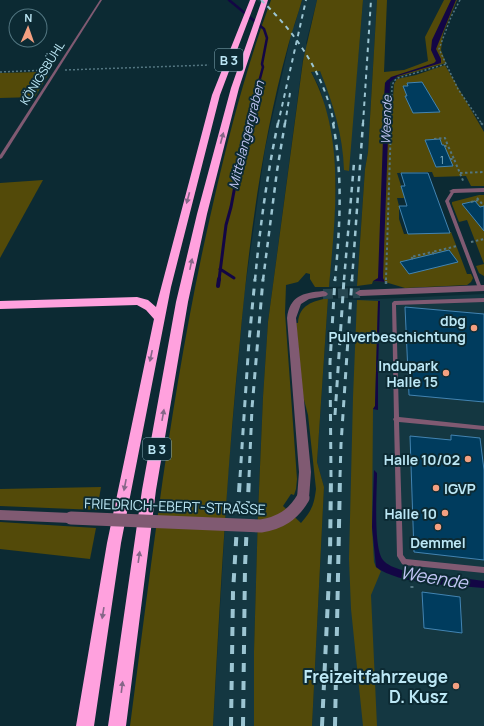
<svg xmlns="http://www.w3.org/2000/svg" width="484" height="726" font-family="Manrope,sans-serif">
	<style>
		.built { fill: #143741 }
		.green { fill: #534a09 }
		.water { fill: #130645 }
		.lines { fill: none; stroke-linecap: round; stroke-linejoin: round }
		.stream-far2 { stroke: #130645; stroke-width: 2.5 }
		.stream-far1 { stroke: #130645; stroke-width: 3 }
		.stream { stroke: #130645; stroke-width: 4 }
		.building { fill: #003c5e; stroke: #4284b2 }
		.street-tunnel { stroke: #264650; stroke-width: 10; stroke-dasharray: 10 5; stroke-linecap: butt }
		.path-far3 { stroke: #537681; stroke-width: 1.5; stroke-dasharray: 2 2; stroke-linecap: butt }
		.path-far2 { stroke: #537681; stroke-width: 2; stroke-dasharray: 2.5 2.5; stroke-linecap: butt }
		.path-far1 { stroke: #537681; stroke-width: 2.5; stroke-dasharray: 3 3; stroke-linecap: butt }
		.path { stroke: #537681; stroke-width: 3; stroke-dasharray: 4 4; stroke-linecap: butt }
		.lane { fill: #805a72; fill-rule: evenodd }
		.street { fill: #805a72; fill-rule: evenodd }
		.highway { fill: #ffa1de; fill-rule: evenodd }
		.rail-far3 { stroke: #9cc5d2; stroke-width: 2; stroke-dasharray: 4.5 4.5; stroke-linecap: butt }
		.rail-far2 { stroke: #9cc5d2; stroke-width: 2.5; stroke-dasharray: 5.5 5.5; stroke-linecap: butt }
		.rail-far1 { stroke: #9cc5d2; stroke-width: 3; stroke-dasharray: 7 7; stroke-linecap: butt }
		.rail { stroke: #9cc5d2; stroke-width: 4; stroke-dasharray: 9 9; stroke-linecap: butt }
		.street-bridge { stroke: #805a72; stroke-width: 13 }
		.oneway { fill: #866688 }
		.poi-dot { fill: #f3a081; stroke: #0c2a33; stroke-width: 1.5 }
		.labels { text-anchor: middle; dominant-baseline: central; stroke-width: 4; stroke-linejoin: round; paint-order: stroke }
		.far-number-label { font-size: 10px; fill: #8dbccf }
		.far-street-label { font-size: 12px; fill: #bce7f5; stroke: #0c2a33 }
		.shield { fill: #0c2a33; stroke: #87aebb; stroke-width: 1 }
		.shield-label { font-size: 13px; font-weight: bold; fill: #bce7f5 }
		.far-water-label { font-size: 13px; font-style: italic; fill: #c1c5f4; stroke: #0c2a33 }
		.poi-label { font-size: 14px; font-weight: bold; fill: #bce7f5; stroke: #0c2a33; text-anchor: end }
		.street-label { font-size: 14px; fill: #bce7f5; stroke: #0c2a33 }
		.near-poi-label { font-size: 17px; font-weight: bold; fill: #bce7f5; stroke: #0c2a33; text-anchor: end }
		.near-water-label { font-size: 18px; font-style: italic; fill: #c1c5f4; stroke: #0c2a33 }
	</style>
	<rect width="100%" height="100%" fill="#0c2a33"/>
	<!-- built -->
	<g class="built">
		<polygon points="257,0 265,0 294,27 302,0 317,0 306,43 323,77 356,80 363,0 377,0 368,152 365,169 357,286 329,287 336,186 330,127 320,89 309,67 303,58 268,322 263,397 258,513 254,651 254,726 213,726 228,473 244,296 265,149 290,40 274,17"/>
		<polygon points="484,294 484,726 312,726 324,487 317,462 328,298 357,300"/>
	</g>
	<!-- green -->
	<g class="green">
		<path d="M271,0h31c-4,15 -10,30 -14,46 -26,95 -39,195 -48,294 -13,128 -20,257 -27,386h-83c23,-175 43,-350 83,-522 16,-70 33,-136 58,-204z"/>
		<path d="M317,0h46l-14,171 -5,-1c-1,-35 -11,-67 -24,-99l-9,1c35,65 24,144 18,215h-14l-5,-8v-5l-4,-1 -8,9 -12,3 -1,28 12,166 -1,10 -2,6 -3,-1 -8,12 18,17c11,-13 13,-18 15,-34l-8,-74 -5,-19 -7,-73h2c1,-18 15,-22 30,-25l-11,164 7,25 -12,239h-58v-75l4,-138 5,-116 5,-75 35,-261z"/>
		<polygon points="377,0 387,0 384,72 404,70 428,61 425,37 444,0 457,0 443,34 441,50 446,63 387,80 385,83 382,134 392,136 391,126 394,84 397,79 416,75 445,65 484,132 484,186 471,186 466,176 434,177 432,172 397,173 405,198 397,198 399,206 399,219 404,234 451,232 467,274 471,274 473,278 471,282 467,285 405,288 385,282 373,281 372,284 357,286 365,169 368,152"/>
		<polygon points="39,72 46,73 48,75 35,97 0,98 0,73"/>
		<polygon points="43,180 0,258 0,183"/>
		<polygon points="479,195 484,195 484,276 479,273 476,266 484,264 467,220 459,222 452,204 452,202"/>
		<polygon points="357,300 378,301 378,303 375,406 373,409 372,527 374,562 376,567 381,571 371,595 377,726 363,726 351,609 349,559 353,397"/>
		<polygon points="101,487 97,510 0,506 0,489"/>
		<polygon points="0,522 96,528 90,559 0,549"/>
	</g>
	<!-- water -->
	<g class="water">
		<polygon points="451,0 456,0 436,49 441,59 441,63 398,76 390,82 383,278 385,282 373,281 378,278 385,83 391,77 434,63 436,61 431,50 432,40"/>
		<polygon points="378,301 380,301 378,370 378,410 373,409 375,406"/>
		<path d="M374,470l3,3c0,17 -4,75 6,87 4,5 12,8 19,10l82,11v7c-31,-3 -84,-3 -108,-21l-4,-40z"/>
	</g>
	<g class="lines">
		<!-- stream-far2 -->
		<polyline class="stream-far2" points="229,0 264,29 267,38 262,64 263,67 248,124"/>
		<!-- stream-far1 -->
		<g class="stream-far1">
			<polyline points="220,269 234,278"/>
			<polyline points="219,280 226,225 231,207 238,170 248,123"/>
		</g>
		<!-- stream -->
		<polyline class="stream" points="218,286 219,279"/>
	</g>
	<!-- building -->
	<g class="building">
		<polygon points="422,82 440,112 413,113 405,96 407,96 403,86 408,86 407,83"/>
		<polygon points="440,139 442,145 444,145 453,166 436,167 425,140"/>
		<polygon points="401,173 428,173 450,233 408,234 399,206 407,206 401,186 405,186"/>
		<polygon points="475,201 480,207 484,206 484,231 462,204"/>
		<polygon points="449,250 458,262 409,274 400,262"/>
		<polygon points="405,307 484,314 484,402 409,395"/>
		<polygon points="451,435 480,438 484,470 484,560 414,552 410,436 451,440"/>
		<polygon points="422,592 460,597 462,633 424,628"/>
	</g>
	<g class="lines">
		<!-- street-tunnel -->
		<polyline class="street-tunnel" points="323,294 360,293"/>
		<!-- path-far3 -->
		<g class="path-far3">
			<polyline points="460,0 451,17 439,49 458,89 482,124"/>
			<polyline points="65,70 209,65"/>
			<polyline points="0,72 48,70"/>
			<polyline points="391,124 392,86 394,81 398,78 446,64"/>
		</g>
		<!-- path-far2 -->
		<g class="path-far2">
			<polyline points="481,123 484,126"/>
			<polyline points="434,139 445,138 448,146"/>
			<polyline points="444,146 448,146 454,159"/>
			<polyline points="450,159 454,159 464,183"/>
			<polyline points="460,173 484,172"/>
			<polyline points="477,198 484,206"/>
			<polyline points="471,202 479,200"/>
			<polyline points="471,242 484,239"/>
			<polyline points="434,254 432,252 457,246"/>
			<polyline points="413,259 411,257 432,252"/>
			<polyline points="386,280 391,123"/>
		</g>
		<!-- path-far1 -->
		<polyline class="path-far1" points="386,284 386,279"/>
		<!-- path -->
		<polyline class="path" points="411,570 412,588"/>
		<!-- lane -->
		<g class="lane">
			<polygon points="100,0 102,0 2,158 0,159 0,155"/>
			<polygon points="452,190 453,190 455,191 449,201 482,288 482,289 478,289 478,288 445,201"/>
			<polygon points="484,298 484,302 396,305 399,417 484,426 484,430 399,422 403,555 406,559 484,567 484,573 404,565 402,564 397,556 394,421 393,419 394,418 392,303 394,301"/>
		</g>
		<!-- street -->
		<g class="street">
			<polygon points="484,188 484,192 453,193 449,191 453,189"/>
			<polygon points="484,285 484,291 360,296 355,293 360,290"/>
			<path d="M323,291l3,1 2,2 -2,2 -17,3 -8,5 -5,14 15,154 -2,26 -2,4 -4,1 -4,-1 -2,-4 2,-26 -12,-154c3,-22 15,-25 36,-27z"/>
			<polygon points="0,510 71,513 75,514 77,518 75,522 71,523 0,520"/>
		</g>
		<!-- highway -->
		<g class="highway">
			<polygon points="250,0 256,0 220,95 171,287 121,543 94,726 76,726 107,543 154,319 146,310 137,305 0,309 0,301 137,297 148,300 156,307 212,95"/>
			<polygon points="262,0 268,0 239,88 207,214 188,302 156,490 126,726 108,726 142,490 176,302 197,214 231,88"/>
		</g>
		<!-- rail-far3 -->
		<g class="rail-far3">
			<path d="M261,0c35,33 64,75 73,124"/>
			<polyline points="278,124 306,0"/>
			<polyline points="285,124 290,93"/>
			<polyline points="363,124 371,0"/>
		</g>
		<!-- rail-far2 -->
		<g class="rail-far2">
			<path d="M333,123c10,53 7,104 2,157"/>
			<path d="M255,280c5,-53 12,-105 23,-157"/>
			<polyline points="263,280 277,171 285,123"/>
			<polyline points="344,280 354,163"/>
			<polyline points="352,280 363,123"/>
		</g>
		<!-- rail-far1 -->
		<g class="rail-far1">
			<polyline points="335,415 344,279"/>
			<polyline points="240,477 249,341 255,279"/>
			<polyline points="249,477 252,408 263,279"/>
			<polyline points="331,477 330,362 335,279"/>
			<polyline points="340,477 341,444 352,279"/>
		</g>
		<!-- rail -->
		<g class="rail">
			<polyline points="231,726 233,592 240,476"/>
			<polyline points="243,726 245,567 249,476"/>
			<polyline points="322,726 330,556 331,476"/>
			<polyline points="335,726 340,476"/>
		</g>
		<!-- street-bridge -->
		<path class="street-bridge" d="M71,518l190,8c19,-3 32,-11 42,-28"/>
	</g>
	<!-- one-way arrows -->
	<defs><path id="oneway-solid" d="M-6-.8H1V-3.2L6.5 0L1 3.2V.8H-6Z"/></defs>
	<g class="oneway">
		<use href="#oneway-solid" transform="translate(222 138) rotate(-75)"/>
		<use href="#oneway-solid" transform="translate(188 198) rotate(105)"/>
		<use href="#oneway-solid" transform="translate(191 264) rotate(-78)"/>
		<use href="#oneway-solid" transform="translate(151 356) rotate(102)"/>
		<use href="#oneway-solid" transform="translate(163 415) rotate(-80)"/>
		<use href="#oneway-solid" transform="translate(125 485) rotate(101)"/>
		<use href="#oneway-solid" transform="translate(139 557) rotate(-82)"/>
		<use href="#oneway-solid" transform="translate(103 613) rotate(99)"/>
		<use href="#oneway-solid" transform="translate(122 687) rotate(-83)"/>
	</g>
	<!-- markers -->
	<g class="poi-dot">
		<circle cx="474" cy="328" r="4"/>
		<circle cx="446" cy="373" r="4"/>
		<circle cx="468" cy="459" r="4"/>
		<circle cx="436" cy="488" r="4"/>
		<circle cx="445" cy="513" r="4"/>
		<circle cx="438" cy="527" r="4"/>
		<circle cx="456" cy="686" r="4"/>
	</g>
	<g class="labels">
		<!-- far-number labels -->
		<g class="far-number-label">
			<text x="442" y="160">1</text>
		</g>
		<!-- far-street labels -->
		<g class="far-street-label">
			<text transform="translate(42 73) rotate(-58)">KÖNIGSBÜHL</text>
		</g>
		<!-- shield labels -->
		<g class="shield">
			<rect x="215" y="49" width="28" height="22" rx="3"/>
			<rect x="143" y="438" width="28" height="22" rx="3"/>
		</g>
		<g class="shield-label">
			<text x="229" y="60">B 3</text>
			<text x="157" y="449">B 3</text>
		</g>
		<!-- far-water labels -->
		<g class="far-water-label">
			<text transform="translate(386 120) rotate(-88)">Weende</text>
			<text transform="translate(246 135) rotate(-76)">Mittelangergraben</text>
		</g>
		<!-- poi labels -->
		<g class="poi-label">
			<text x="466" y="320">dbg<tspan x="466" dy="16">Pulverbeschichtung</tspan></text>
			<text x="438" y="365">Indupark<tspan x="438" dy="16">Halle 15</tspan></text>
			<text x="460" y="459">Halle 10/02</text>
			<text x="444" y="488" text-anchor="start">IGVP</text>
			<text x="437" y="513">Halle 10</text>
			<text x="438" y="542" text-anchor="middle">Demmel</text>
		</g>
		<!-- street labels -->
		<g class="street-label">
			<text transform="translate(175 506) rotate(2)">FRIEDRICH-EBERT-STRASSE</text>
		</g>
		<!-- near-poi labels -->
		<g class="near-poi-label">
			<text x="448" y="676">Freizeitfahrzeuge<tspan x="448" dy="20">D. Kusz</tspan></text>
		</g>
		<!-- near-water labels -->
		<g class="near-water-label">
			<text transform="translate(434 577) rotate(9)">Weende</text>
		</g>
	</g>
	<!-- north arrow -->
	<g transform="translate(28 28) rotate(2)"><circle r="19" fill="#0c2a33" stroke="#527681"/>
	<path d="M0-3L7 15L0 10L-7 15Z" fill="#f3a081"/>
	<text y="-6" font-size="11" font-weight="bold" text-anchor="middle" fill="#bce7f5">N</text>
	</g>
</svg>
